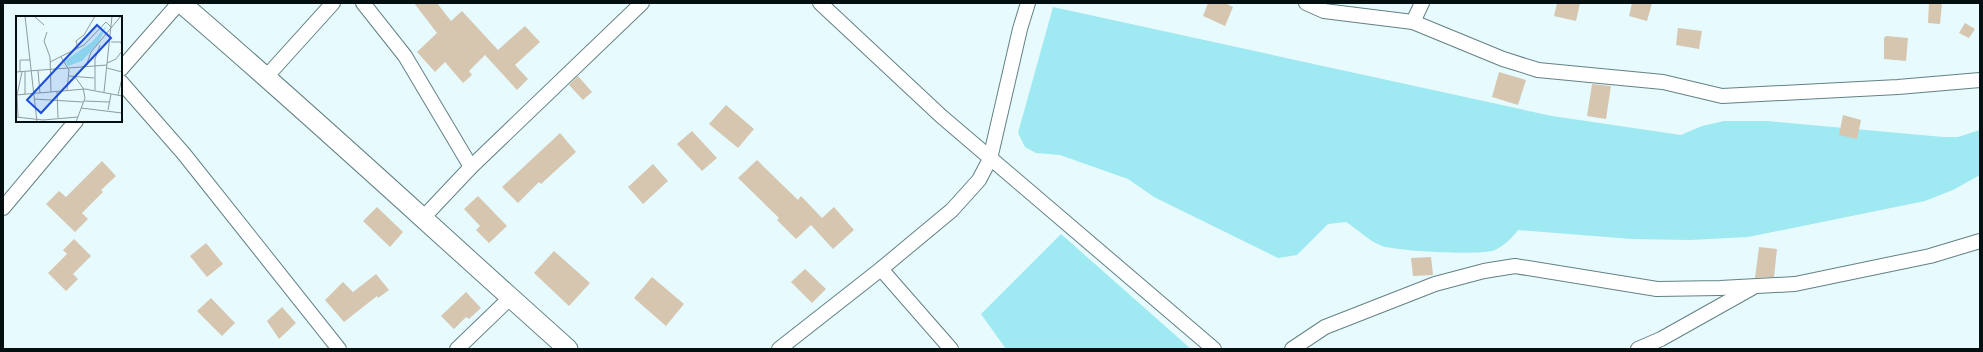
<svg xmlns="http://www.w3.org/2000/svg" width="1983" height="352" font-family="Literata,serif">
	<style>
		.green { fill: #9fe9f2 }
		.building { fill: #d6c6b0 }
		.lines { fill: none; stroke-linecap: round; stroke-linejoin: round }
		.street-casing { stroke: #638185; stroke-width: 16 }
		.secondary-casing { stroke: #638185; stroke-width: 21 }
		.street { stroke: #fff; stroke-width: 14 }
		.secondary { stroke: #fff; stroke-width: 19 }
		.inset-road { fill: none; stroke: #8c9c9f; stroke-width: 1 }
		.view { fill: #1d4ed8; fill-opacity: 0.15; stroke: #1d4ed8; stroke-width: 2 }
		.inset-edge { fill: none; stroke: #040f11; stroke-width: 2 }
	</style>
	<rect width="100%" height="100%" fill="#e7fafd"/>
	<!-- green -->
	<g class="green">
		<path d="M1053,7l499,109 129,19 21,-9 22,-5h43l176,16h15l22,-7v45l-27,15 -28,11 -177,36 -58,3 -58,-1 -114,-9c-7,9 -13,15 -23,20 -14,6 -98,1 -113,-4 -13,-5 -25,-17 -36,-24l-18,2 -31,31 -19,3 -124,-61 -26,-18 -68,-24 -24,-2 -11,-6 -7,-14z"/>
		<polygon points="1061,234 1191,349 1006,349 981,314"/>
	</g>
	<!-- building -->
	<g class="building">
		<polygon points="414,3 437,3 451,21 462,11 498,50 525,26 540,42 515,65 528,79 517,90 485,55 469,71 472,75 463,83 445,62 435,72 417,52 437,33"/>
		<polygon points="1208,3 1225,3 1233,7 1225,26 1203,16"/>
		<polygon points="1557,3 1580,3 1576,21 1554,16"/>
		<polygon points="1632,3 1652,3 1647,21 1629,16"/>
		<polygon points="1929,3 1942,3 1940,24 1928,23"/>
		<polygon points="1965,23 1975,29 1969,38 1959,33"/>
		<polygon points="1678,28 1702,31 1699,49 1676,45"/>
		<polygon points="1886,36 1908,38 1906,61 1884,59 1884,38"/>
		<polygon points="1499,72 1526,80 1518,105 1492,97"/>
		<polygon points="578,76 592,92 583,100 569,85"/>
		<polygon points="1592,84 1611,86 1606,119 1587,116"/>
		<polygon points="726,105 754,129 738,148 709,124"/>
		<polygon points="1843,115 1861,120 1857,139 1839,135"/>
		<polygon points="692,131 717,158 702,171 677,144"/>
		<polygon points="560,133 576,152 541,184 539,182 518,203 502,187"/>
		<polygon points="757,160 798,200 801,196 822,218 834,207 854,230 833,249 811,225 796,239 777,220 779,218 738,178"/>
		<polygon points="102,161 116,176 101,190 103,192 82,213 88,219 75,232 46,204 59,191 66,197"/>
		<polygon points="653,164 668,181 643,204 628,187"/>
		<polygon points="478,196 507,226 489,243 476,230 480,226 464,209"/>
		<polygon points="377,207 403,232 390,247 363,221"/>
		<polygon points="74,239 91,256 73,274 78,279 66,291 48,273 67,254 63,250"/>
		<polygon points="206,243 223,264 207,277 190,256"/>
		<polygon points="1759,247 1777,249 1774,277 1755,278"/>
		<polygon points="554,251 590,283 569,306 534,273"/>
		<polygon points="1431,257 1433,275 1413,276 1411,258"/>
		<polygon points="805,269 826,289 812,303 791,282"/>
		<polygon points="376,274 389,290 378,298 377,296 344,322 325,300 343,282 353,292"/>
		<polygon points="652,277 684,304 666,326 634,298"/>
		<polygon points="466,292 481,308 469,319 466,317 454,329 441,316"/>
		<polygon points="211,298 235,323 222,336 197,311"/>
		<polygon points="282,307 296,323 279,339 267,321"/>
	</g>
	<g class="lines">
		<!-- street casing -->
		<g class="street-casing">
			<g id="street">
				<polyline points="363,3 405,56 471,167"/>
				<polyline points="820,3 941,116 1214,349"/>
				<polyline points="1306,3 1324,11 1413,22 1503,59 1538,70 1663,82 1722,96 1898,87 1980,80"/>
				<polyline points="1413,22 1422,3"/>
				<polyline points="121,69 179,3"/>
				<polyline points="267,76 333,3"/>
				<polyline points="121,82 184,154 339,349"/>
				<polyline points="3,208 76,121"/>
				<polyline points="422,219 471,167 642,3"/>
				<polyline points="881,269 951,349"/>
				<polyline points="457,349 510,298"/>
				<polyline points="779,349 881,269 952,210 979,180 990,159 1020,29 1028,3"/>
				<polyline points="1292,349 1325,327 1435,284 1484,271 1515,266 1657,289 1720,288 1795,284 1930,256 1980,241"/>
				<polyline points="1638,349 1661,339 1752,288"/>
			</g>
		</g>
		<!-- secondary casing -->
		<g class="secondary-casing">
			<path id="secondary" d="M181,3c132,113 258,231 387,346"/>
		</g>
		<!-- street -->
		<use href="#street" class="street"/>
		<!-- secondary -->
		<use href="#secondary" class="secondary"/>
	</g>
	<!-- overview -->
	<g transform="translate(16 16)">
		<rect width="106" height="106" fill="#e7fafd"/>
		<path d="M91,9l-9,18 -16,18 -14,5 -3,-5 27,-19z" fill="#9fe9f2"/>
		<path class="inset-road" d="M9,0l12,106M18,0l10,9M31,16l-3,9 6,16 1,35M95,26h10l1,5M62,32l-2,-7 8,-6 11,-19M45,41l8,13 -2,20M34,46l34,-17 22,-23 6,6M91,47l9,-4 6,-8M70,50l5,-14 30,-36M91,52l15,4M22,55l2,22M0,56l91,-7M4,56v-12h10M9,56v22M53,60l25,2M59,61l8,11 2,10 -9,24M79,74v-31l5,-14M41,75l1,27M88,76l8,-76M0,79l69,-6 37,7M102,79l4,-17M18,83l49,3M68,85l25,1M65,92l41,5M92,94l3,-16M0,101l27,3 35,-3M2,101l-1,-22 5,-23"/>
		<path class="view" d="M81,9l14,13 -70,75 -14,-13z"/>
		<rect width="106" height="106" class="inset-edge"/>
	</g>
	<!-- border -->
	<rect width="1983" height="352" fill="none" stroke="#040f11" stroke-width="8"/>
</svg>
